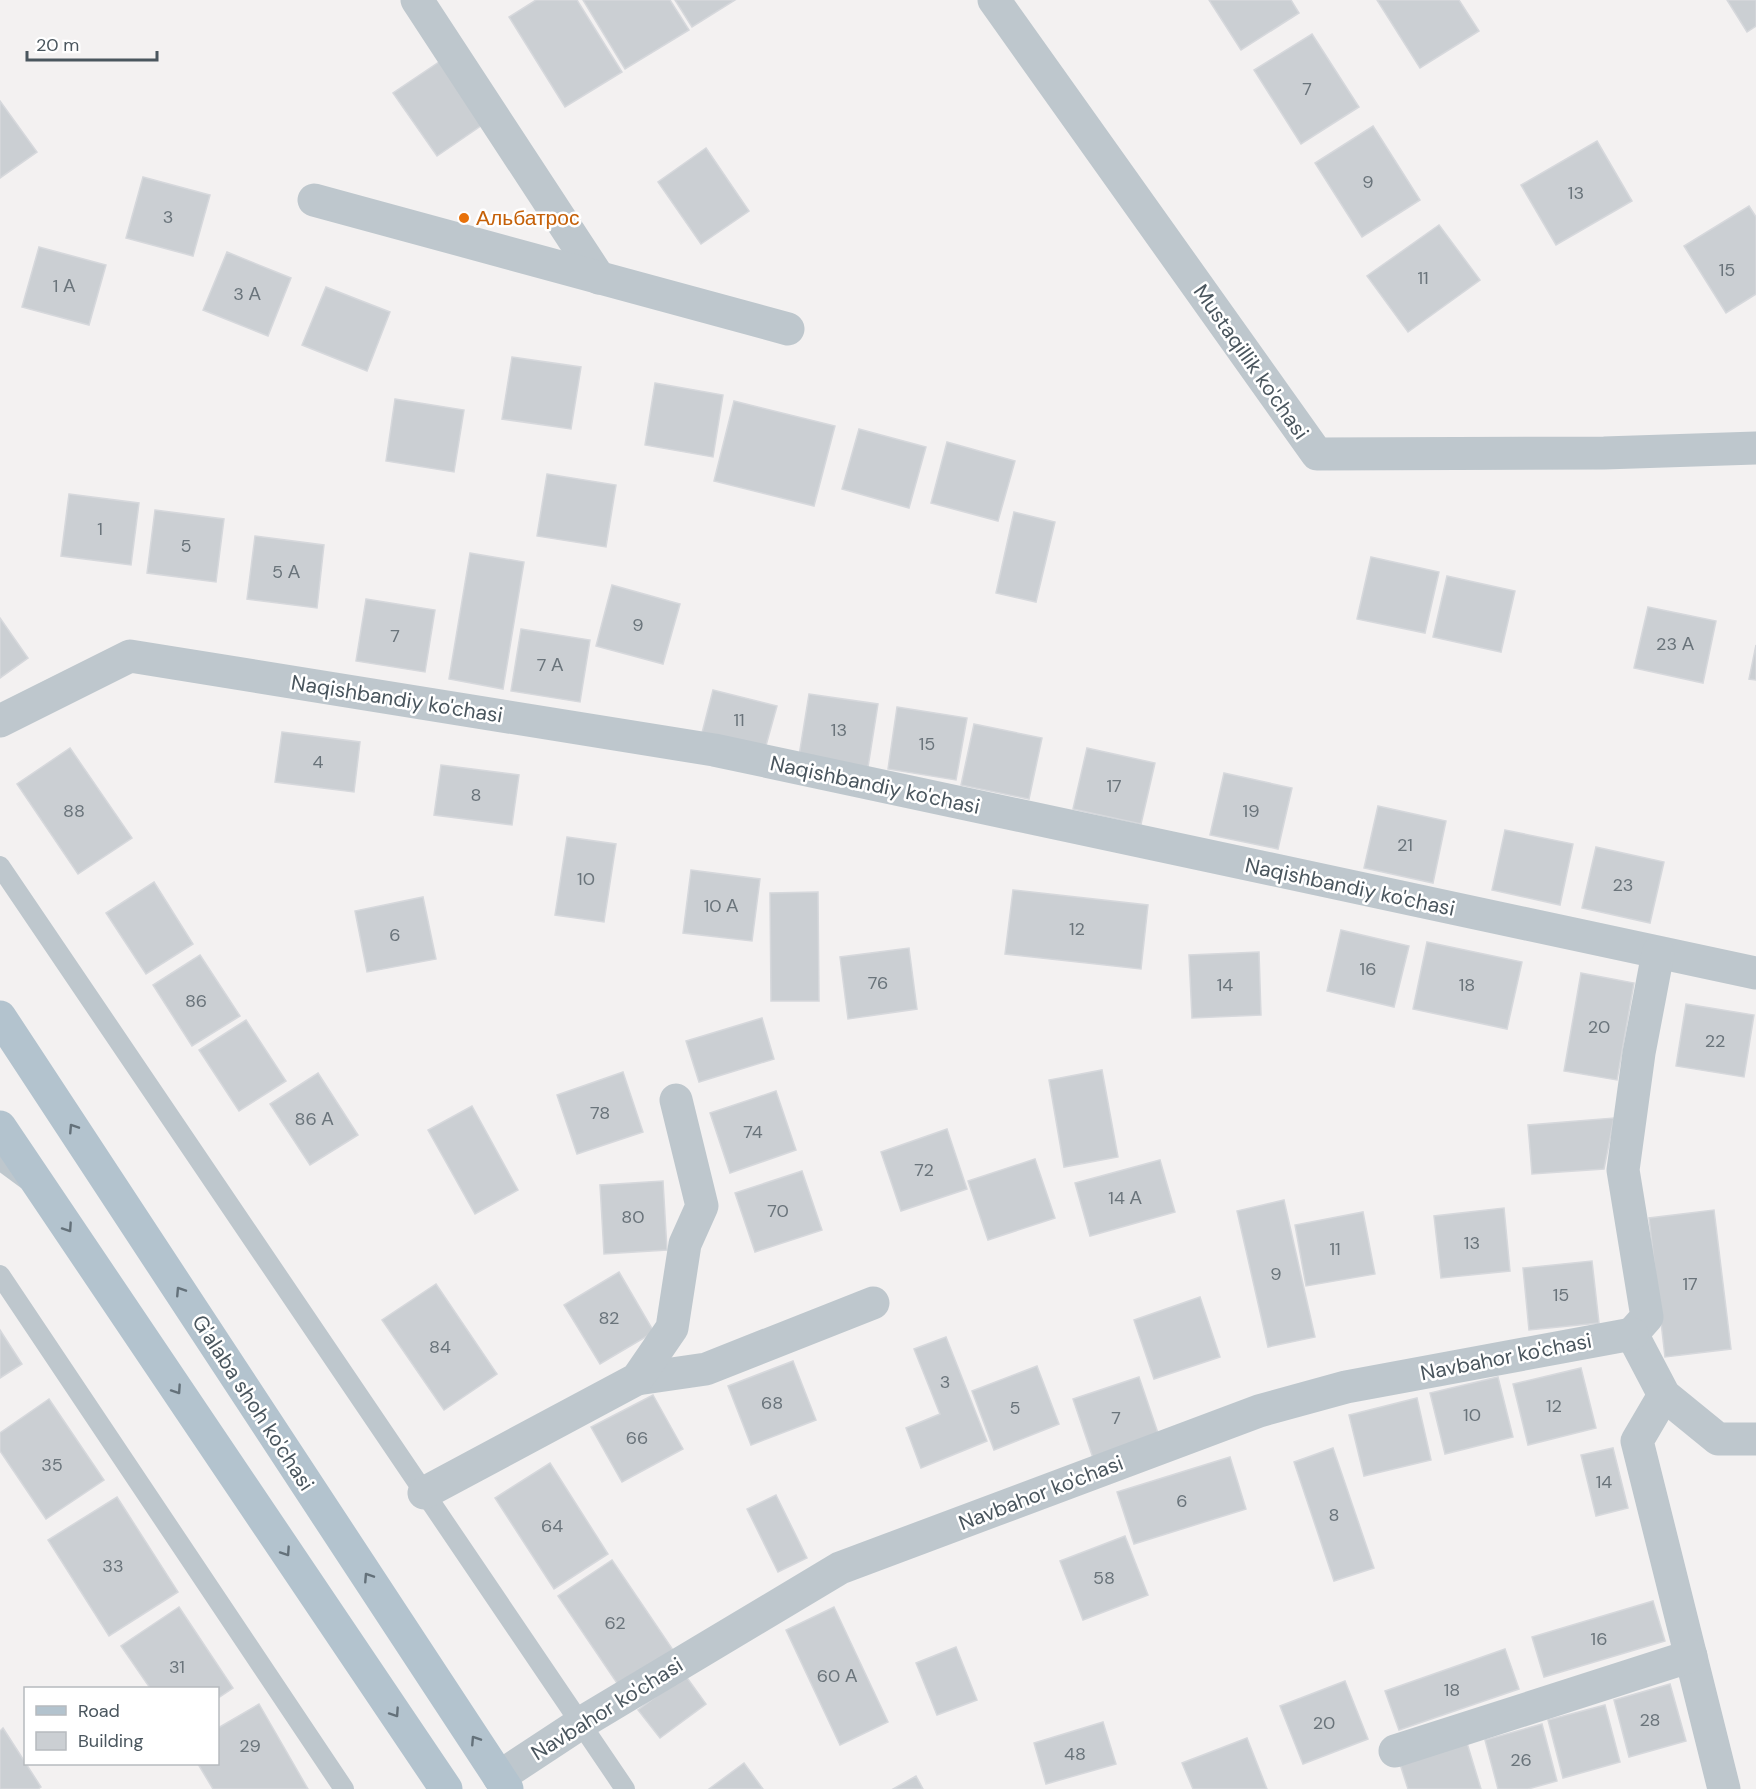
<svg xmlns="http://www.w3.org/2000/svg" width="1756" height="1789" font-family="'DM Sans',sans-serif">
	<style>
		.building { fill: #cbcfd3; stroke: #d6d8dc; stroke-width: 1.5 }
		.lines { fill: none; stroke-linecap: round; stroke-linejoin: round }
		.lane { stroke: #bec7cd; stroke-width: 20 }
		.street { stroke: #bec7cd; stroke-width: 33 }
		.primary { stroke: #b3c3ce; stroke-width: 33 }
		.oneway { stroke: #64717a }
		.food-dot { fill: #e8710a; stroke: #fff; stroke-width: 2 }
		.labels { text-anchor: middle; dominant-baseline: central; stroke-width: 5; stroke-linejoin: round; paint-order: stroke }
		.number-label { font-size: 18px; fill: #6a747b }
		.food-label { font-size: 21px; fill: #c56008; stroke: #fff; text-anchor: start }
		.street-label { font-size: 21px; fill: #4a565e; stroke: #fff }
	</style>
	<rect width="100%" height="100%" fill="#f3f1f1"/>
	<!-- building -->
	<g class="building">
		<polygon points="536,0 577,0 622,72 565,107 509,17"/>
		<polygon points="583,0 670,0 689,30 625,69"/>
		<polygon points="675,0 735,0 692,27"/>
		<polygon points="1209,0 1291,0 1299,13 1241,50"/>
		<polygon points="1377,0 1459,0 1479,31 1420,68"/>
		<polygon points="1727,0 1756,0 1756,26 1747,32"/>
		<polygon points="1312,34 1359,107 1301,144 1254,70"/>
		<polygon points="442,60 485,123 437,156 393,93"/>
		<polygon points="0,101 37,152 0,178"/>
		<polygon points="1373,126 1420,200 1362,237 1315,163"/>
		<polygon points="1597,141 1632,201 1556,245 1521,185"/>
		<polygon points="706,148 749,211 701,244 658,182"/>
		<polygon points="143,177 210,195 193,256 126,238"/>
		<polygon points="1749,206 1756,217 1756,294 1726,313 1684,246"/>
		<polygon points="1439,225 1480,280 1408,332 1367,276"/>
		<polygon points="39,247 106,265 89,325 22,307"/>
		<polygon points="227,252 291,278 268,336 203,310"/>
		<polygon points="326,287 390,312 367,371 302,345"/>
		<polygon points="512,357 581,367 571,429 502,419"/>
		<polygon points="655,383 723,395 713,457 645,445"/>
		<polygon points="395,399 464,410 454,472 386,461"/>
		<polygon points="734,401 835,426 814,506 714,481"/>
		<polygon points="859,429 926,447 909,508 842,489"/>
		<polygon points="947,442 1015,461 998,521 931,503"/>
		<polygon points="547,474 616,485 606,547 537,536"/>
		<polygon points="69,494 139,503 131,565 61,556"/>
		<polygon points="155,510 224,519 216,582 147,573"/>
		<polygon points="1014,512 1055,522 1036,602 996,593"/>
		<polygon points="255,536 324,545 317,608 247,599"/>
		<polygon points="470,553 524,562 503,689 449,679"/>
		<polygon points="1371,557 1439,572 1425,633 1357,619"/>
		<polygon points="1447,576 1515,591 1501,652 1433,637"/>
		<polygon points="612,585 680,604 663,664 596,646"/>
		<polygon points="366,599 435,610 425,672 356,661"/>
		<polygon points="1648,607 1716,621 1703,683 1634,668"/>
		<polygon points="0,618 28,658 0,678"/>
		<polygon points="521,629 590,640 580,702 511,691"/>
		<polygon points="1756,645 1756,680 1749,679"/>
		<polygon points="713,690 777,706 765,749 702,733"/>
		<polygon points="809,694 878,704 868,767 799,756"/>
		<polygon points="897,707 967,718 956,780 888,769"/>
		<polygon points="974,724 1042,738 1029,799 961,785"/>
		<polygon points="282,732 360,742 354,792 275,782"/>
		<polygon points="70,748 132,838 78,874 17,784"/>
		<polygon points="1087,748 1155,763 1141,824 1073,809"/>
		<polygon points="441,765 519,775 512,825 434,815"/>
		<polygon points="1224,773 1292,788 1278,849 1210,835"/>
		<polygon points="1378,806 1446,821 1433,883 1364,868"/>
		<polygon points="1505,830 1573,844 1560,905 1492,890"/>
		<polygon points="567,837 616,844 604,922 555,915"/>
		<polygon points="1596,847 1664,862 1650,923 1582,908"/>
		<polygon points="691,870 760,879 752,941 683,933"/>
		<polygon points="154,882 193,944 146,974 106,913"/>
		<polygon points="1013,890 1148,905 1141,969 1005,954"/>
		<polygon points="818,892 819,1001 771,1001 770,893"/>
		<polygon points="423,897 436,959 367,972 355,911"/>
		<polygon points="1341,930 1409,946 1394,1007 1327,991"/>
		<polygon points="1427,942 1522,962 1507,1029 1413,1009"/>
		<polygon points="909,948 917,1009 848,1019 840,957"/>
		<polygon points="1259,952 1261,1015 1192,1018 1189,955"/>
		<polygon points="200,955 240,1016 192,1046 153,985"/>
		<polygon points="1581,973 1634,983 1617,1080 1564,1071"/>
		<polygon points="1686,1004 1754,1015 1744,1077 1676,1066"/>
		<polygon points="762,1018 774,1059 699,1082 686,1041"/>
		<polygon points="246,1020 286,1081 239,1111 199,1050"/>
		<polygon points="1102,1070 1118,1157 1064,1167 1049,1080"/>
		<polygon points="623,1072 643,1132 577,1154 557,1095"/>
		<polygon points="318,1073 358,1135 310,1165 270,1104"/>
		<polygon points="776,1091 796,1150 730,1173 710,1113"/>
		<polygon points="472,1106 518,1190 475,1214 428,1130"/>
		<polygon points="1614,1118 1604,1169 1532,1174 1528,1125"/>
		<polygon points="947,1129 967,1189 901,1211 881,1152"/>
		<polygon points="1035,1159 1055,1218 988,1240 968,1181"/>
		<polygon points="1160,1160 1175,1212 1090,1236 1075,1183"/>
		<polygon points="802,1171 822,1230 755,1252 735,1193"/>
		<polygon points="663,1181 667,1250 604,1254 600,1185"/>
		<polygon points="1284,1200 1315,1337 1268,1347 1237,1211"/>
		<polygon points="1504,1208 1510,1271 1441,1278 1434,1216"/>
		<polygon points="1714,1210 1731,1349 1665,1357 1649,1218"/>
		<polygon points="1363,1212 1375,1274 1306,1286 1295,1225"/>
		<polygon points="1592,1261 1599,1323 1529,1330 1523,1268"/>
		<polygon points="619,1272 654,1332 600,1364 564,1305"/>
		<polygon points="436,1284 497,1374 444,1410 382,1320"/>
		<polygon points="1200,1297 1220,1357 1154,1379 1134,1320"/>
		<polygon points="0,1330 22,1364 0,1378"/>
		<polygon points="946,1337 987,1441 921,1468 906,1428 940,1414 914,1349"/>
		<polygon points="793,1361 816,1420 751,1445 728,1386"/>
		<polygon points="1037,1366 1059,1424 994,1450 972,1391"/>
		<polygon points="1581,1368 1596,1428 1528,1445 1513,1384"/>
		<polygon points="1139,1377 1159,1436 1093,1458 1073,1399"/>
		<polygon points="1498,1377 1513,1437 1445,1454 1430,1393"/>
		<polygon points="653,1395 683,1449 622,1482 591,1427"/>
		<polygon points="1417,1398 1431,1460 1364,1476 1349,1415"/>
		<polygon points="49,1399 104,1480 46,1519 0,1451 0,1433"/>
		<polygon points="1333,1448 1374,1568 1334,1581 1294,1462"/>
		<polygon points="1613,1448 1628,1508 1596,1516 1581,1455"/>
		<polygon points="1230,1457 1246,1509 1134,1544 1117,1492"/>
		<polygon points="550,1463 608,1554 554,1589 495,1498"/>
		<polygon points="776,1495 807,1558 778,1572 747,1509"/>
		<polygon points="117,1497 178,1592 109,1636 48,1540"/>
		<polygon points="1125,1536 1148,1595 1083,1620 1060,1561"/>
		<polygon points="612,1560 673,1650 619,1686 558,1596"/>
		<polygon points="1653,1601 1665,1641 1544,1677 1532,1637"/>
		<polygon points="179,1607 233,1688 218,1698 218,1688 150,1688 121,1646"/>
		<polygon points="834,1607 888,1722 840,1745 786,1630"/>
		<polygon points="956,1647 977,1700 937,1715 916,1663"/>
		<polygon points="1505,1649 1519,1689 1399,1730 1385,1691"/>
		<polygon points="685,1675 706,1704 660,1738 638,1710"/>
		<polygon points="1345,1681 1368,1739 1303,1764 1280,1706"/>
		<polygon points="1670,1684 1686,1741 1629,1757 1614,1700"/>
		<polygon points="259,1704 308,1789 213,1789 198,1764 218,1764 218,1728"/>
		<polygon points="1605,1705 1620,1762 1563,1778 1548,1720"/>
		<polygon points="1103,1722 1116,1764 1046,1784 1034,1743"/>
		<polygon points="1542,1724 1557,1781 1528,1789 1498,1789 1485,1740"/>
		<polygon points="3,1728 41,1787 38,1789 0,1789 0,1731"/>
		<polygon points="1247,1738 1267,1789 1193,1789 1182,1763"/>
		<polygon points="1467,1743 1481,1789 1408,1789 1400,1764"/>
		<polygon points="744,1763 763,1789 709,1789"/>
		<polygon points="916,1776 923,1789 893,1789"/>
	</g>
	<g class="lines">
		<!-- lane -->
		<g class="lane">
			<polyline points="0,866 625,1789"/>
			<polyline points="0,1160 27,1180"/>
			<polyline points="0,1275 344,1789"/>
		</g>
		<!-- street -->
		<g class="street">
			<polyline points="417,0 599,278"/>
			<polyline points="994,0 1317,454 1604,453 1756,448"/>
			<polyline points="314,200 788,329"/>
			<polyline points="0,721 130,656 714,750 1756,973"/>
			<polyline points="1658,953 1639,1053 1623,1170 1647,1317 1632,1334 1664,1395 1718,1439 1756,1439"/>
			<polyline points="637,1379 706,1369 873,1303"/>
			<polyline points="1664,1395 1637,1441 1724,1789"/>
			<polyline points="424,1493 637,1379 672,1328 685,1244 702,1206 676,1100"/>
			<polyline points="1395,1751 1691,1656"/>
			<polyline points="499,1777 581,1723 840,1568 1259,1411 1346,1387 1632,1334"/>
		</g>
		<!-- primary -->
		<g class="primary">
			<polyline points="0,1017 507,1789"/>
			<polyline points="0,1127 446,1789"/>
		</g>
	</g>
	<!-- one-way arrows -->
	<defs><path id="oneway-chevron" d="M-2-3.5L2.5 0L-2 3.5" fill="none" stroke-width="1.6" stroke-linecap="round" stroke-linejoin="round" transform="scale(1.5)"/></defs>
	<g class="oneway">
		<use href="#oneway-chevron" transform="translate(73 1128) rotate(-123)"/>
		<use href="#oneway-chevron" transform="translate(68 1228) rotate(56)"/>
		<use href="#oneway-chevron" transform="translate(180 1291) rotate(-123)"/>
		<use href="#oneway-chevron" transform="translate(177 1390) rotate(56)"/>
		<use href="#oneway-chevron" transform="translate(286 1552) rotate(56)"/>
		<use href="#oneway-chevron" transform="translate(368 1577) rotate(-123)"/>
		<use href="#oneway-chevron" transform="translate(395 1713) rotate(56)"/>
		<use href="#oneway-chevron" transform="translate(475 1740) rotate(-123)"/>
	</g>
	<!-- markers -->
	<circle class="food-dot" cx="464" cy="218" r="6"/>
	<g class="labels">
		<!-- number labels -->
		<g class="number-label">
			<text x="1307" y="89">7</text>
			<text x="1368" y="182">9</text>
			<text x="1576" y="193">13</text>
			<text x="168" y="217">3</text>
			<text x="1727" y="270">15</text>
			<text x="1423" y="278">11</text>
			<text x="64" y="286">1 А</text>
			<text x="247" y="294">3 А</text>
			<text x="100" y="529">1</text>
			<text x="186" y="546">5</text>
			<text x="286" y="572">5 А</text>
			<text x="638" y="625">9</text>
			<text x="395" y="636">7</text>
			<text x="1675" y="644">23 А</text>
			<text x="550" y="665">7 А</text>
			<text x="739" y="720">11</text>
			<text x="839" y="730">13</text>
			<text x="927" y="744">15</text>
			<text x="318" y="762">4</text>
			<text x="1114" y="786">17</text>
			<text x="476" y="795">8</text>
			<text x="74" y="811">88</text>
			<text x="1251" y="811">19</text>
			<text x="1405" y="845">21</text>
			<text x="586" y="879">10</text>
			<text x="1623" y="885">23</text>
			<text x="721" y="906">10 А</text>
			<text x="1077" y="929">12</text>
			<text x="395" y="935">6</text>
			<text x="1368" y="969">16</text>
			<text x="878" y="983">76</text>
			<text x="1225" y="985">14</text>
			<text x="1467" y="985">18</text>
			<text x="196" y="1001">86</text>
			<text x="1599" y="1027">20</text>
			<text x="1715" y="1041">22</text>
			<text x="600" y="1113">78</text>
			<text x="314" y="1119">86 А</text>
			<text x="753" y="1132">74</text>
			<text x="924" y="1170">72</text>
			<text x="1125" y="1198">14 А</text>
			<text x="778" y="1211">70</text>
			<text x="633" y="1217">80</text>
			<text x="1472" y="1243">13</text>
			<text x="1335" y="1249">11</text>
			<text x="1276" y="1274">9</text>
			<text x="1690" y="1284">17</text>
			<text x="1561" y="1295">15</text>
			<text x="609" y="1318">82</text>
			<text x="440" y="1347">84</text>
			<text x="945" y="1382">3</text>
			<text x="772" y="1403">68</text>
			<text x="1554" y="1406">12</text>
			<text x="1015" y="1408">5</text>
			<text x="1472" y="1415">10</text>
			<text x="1116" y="1418">7</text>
			<text x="637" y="1438">66</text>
			<text x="52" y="1465">35</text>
			<text x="1604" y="1482">14</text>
			<text x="1182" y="1501">6</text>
			<text x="1334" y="1515">8</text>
			<text x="552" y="1526">64</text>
			<text x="113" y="1566">33</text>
			<text x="1104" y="1578">58</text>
			<text x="615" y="1623">62</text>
			<text x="1599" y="1639">16</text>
			<text x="177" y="1667">31</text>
			<text x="837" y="1676">60 А</text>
			<text x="1452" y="1690">18</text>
			<text x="1650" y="1720">28</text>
			<text x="1324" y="1723">20</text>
			<text x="250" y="1746">29</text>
			<text x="1075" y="1754">48</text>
			<text x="1521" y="1760">26</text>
		</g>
		<!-- food labels -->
		<g class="food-label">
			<text x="476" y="218">Альбатрос</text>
		</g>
		<!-- street labels -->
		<g class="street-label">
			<text transform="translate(1251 362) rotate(55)">Mustaqillik ko'chasi</text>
			<text transform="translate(397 699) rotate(9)">Naqishbandiy ko'chasi</text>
			<text transform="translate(875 785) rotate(12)">Naqishbandiy ko'chasi</text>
			<text transform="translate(1350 887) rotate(12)">Naqishbandiy ko'chasi</text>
			<text transform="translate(1506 1357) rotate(-11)">Navbahor ko'chasi</text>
			<text transform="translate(253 1403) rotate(57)">G'alaba shoh ko'chasi</text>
			<text transform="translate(1041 1493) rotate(-21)">Navbahor ko'chasi</text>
			<text transform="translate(607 1709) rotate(-32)">Navbahor ko'chasi</text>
		</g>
	</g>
	<!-- legend -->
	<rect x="24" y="1687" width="195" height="78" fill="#ffffff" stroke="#b7bbbf" stroke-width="1.5"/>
	<rect x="36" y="1706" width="30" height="9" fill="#b3c3ce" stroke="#b7bbbf" stroke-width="1.5"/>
	<text x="78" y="1717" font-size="18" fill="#4a565e">Road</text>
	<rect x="36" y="1732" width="30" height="18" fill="#cbcfd3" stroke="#b7bbbf" stroke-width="1.5"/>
	<text x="78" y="1747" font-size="18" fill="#4a565e">Building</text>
	<!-- scale -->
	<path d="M27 51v9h130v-9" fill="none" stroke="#4a565e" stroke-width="3"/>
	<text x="36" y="51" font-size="18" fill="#4a565e" stroke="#ffffff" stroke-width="4.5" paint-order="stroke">20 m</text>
</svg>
